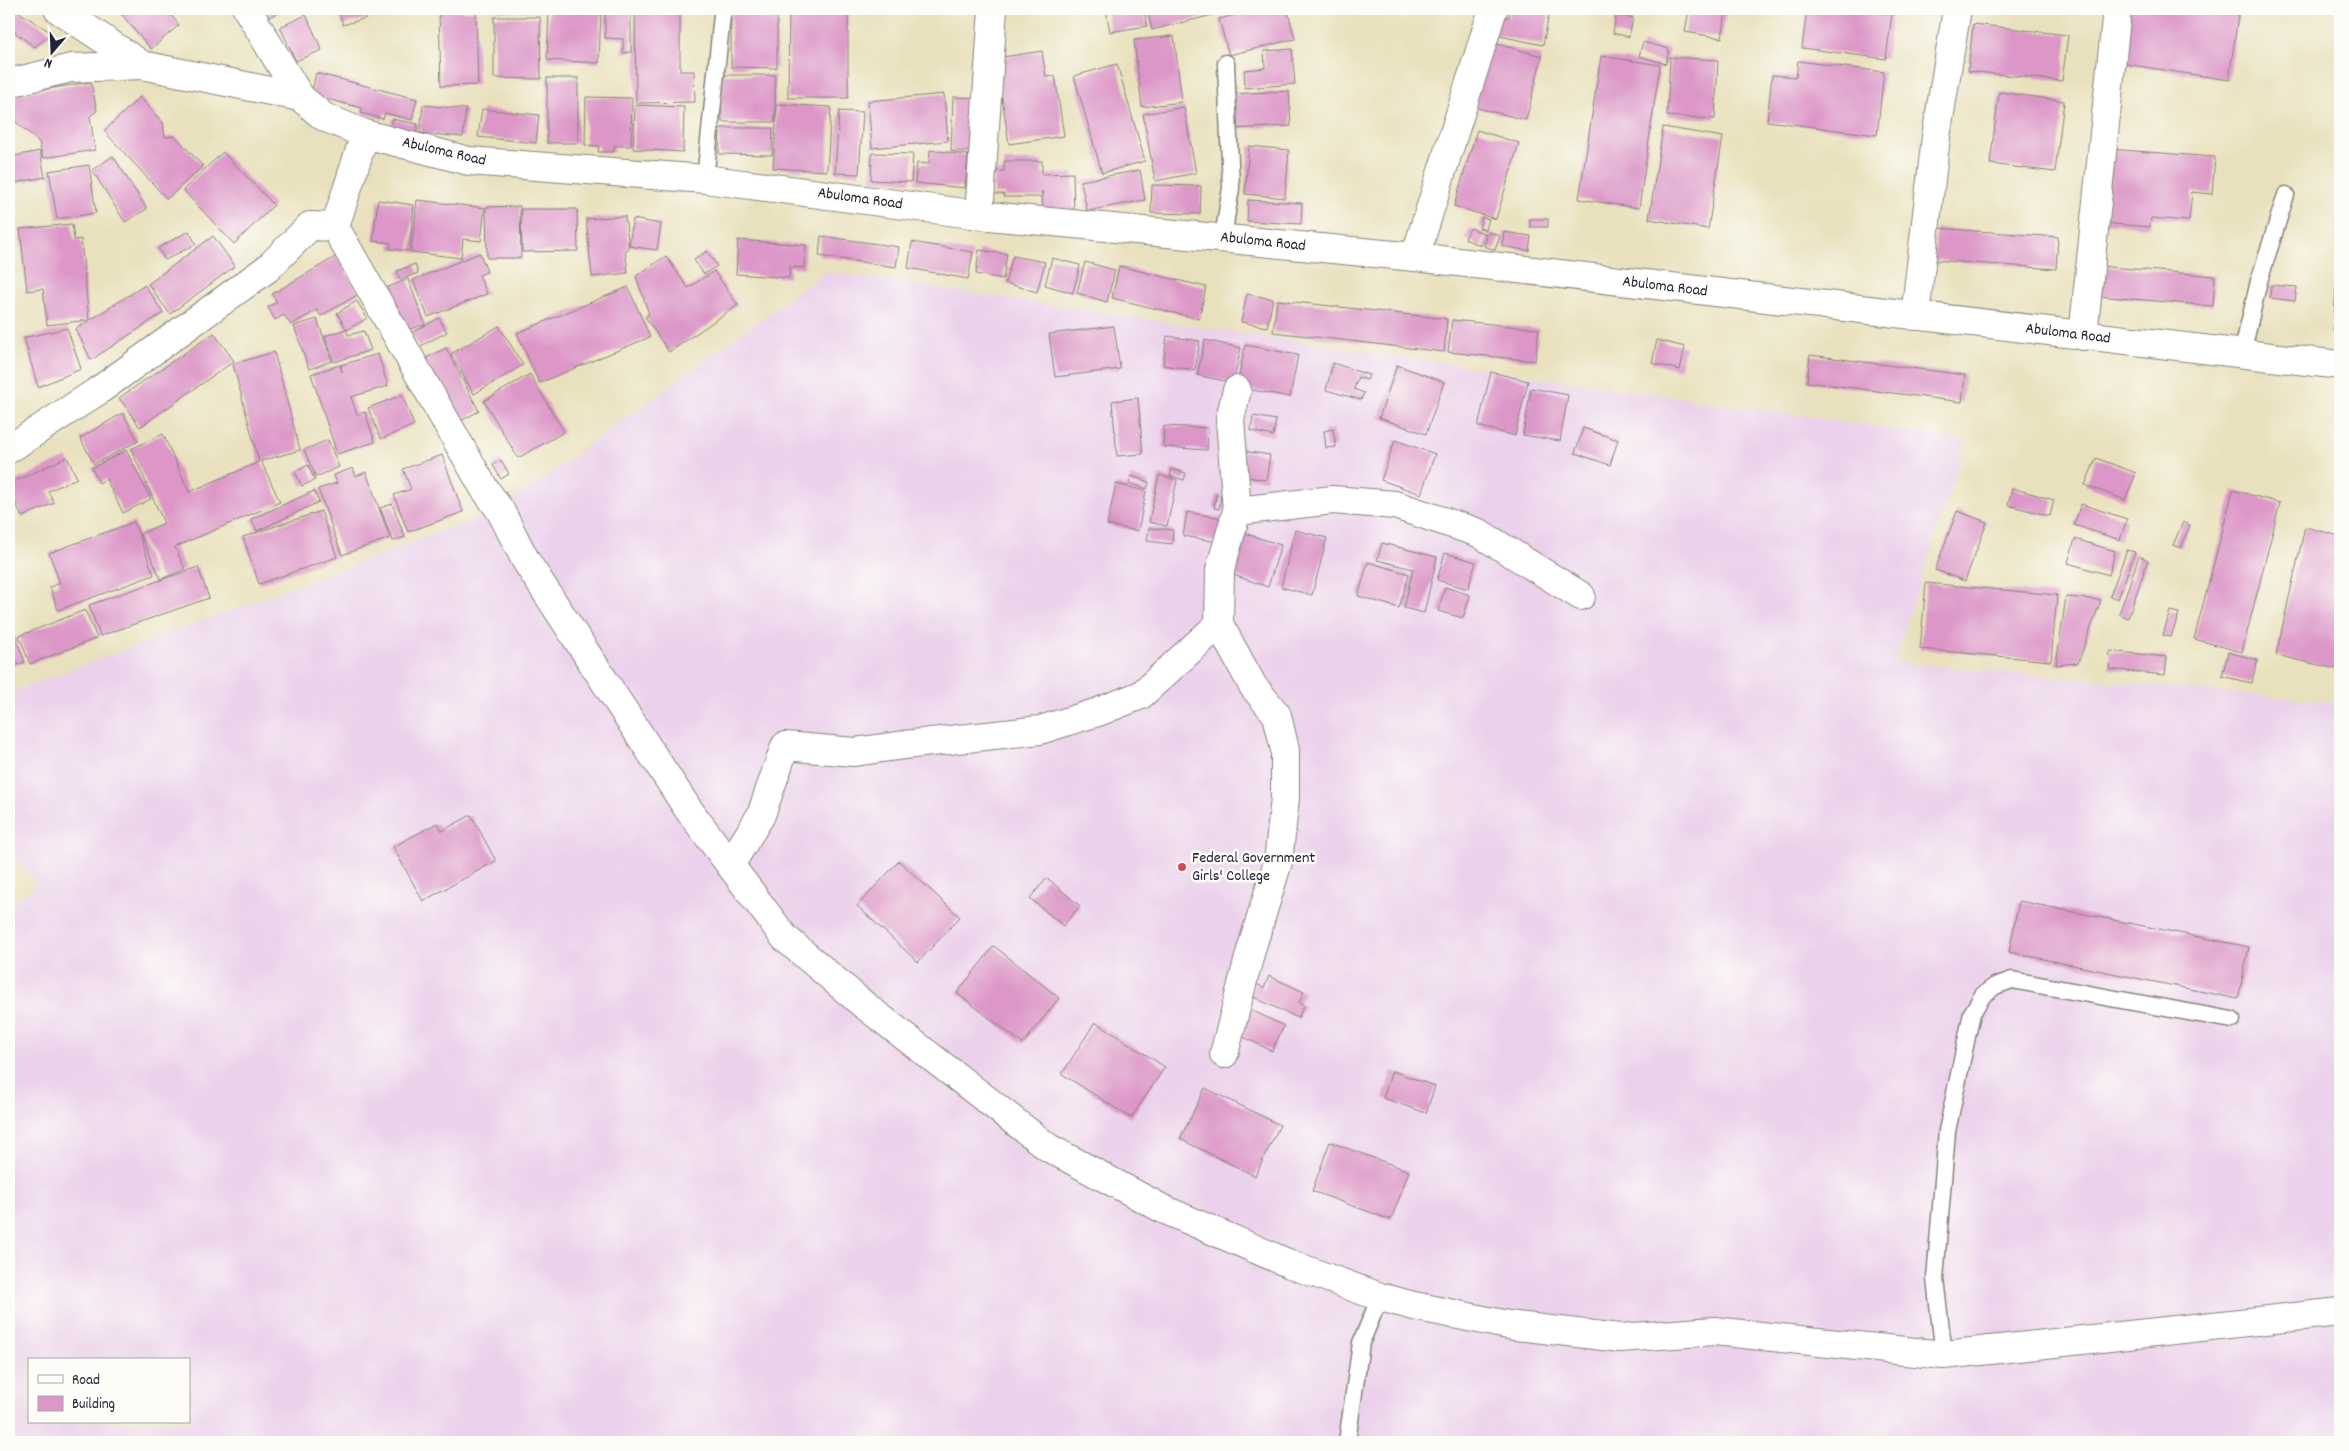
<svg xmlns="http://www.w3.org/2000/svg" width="2349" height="1451" font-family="Dekko,sans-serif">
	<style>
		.built { fill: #ebd1eb; fill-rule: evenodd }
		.building { fill: #dc96c7 }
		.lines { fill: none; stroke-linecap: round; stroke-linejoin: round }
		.service-casing { stroke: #86827c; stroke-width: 19 }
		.minor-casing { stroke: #86827c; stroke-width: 30 }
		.tertiary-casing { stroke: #86827c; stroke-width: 30 }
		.service { stroke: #fff; stroke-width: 16 }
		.minor { stroke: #fff; stroke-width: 28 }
		.tertiary { stroke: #fff; stroke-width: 28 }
		.poi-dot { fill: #d1495b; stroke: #fdfcf7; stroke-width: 2 }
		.labels { text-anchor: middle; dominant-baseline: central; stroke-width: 5; stroke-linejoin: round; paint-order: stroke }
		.street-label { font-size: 16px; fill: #22223b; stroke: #fdfcf7 }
		.poi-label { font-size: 16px; fill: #22223b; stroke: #fdfcf7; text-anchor: start }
	</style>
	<rect width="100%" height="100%" fill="#fdfcf7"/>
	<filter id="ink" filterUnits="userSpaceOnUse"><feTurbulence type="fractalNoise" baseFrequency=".02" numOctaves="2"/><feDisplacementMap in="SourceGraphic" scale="10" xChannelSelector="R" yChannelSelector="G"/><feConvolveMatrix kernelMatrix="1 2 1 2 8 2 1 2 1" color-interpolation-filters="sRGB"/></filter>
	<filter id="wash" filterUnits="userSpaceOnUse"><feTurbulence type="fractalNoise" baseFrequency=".0096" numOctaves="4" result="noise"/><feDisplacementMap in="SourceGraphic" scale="20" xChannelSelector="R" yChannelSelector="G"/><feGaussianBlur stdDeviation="1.12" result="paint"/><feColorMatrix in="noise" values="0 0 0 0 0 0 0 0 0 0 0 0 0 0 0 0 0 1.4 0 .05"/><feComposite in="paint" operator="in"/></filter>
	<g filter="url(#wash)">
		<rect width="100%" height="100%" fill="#e9e1bd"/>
		<!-- built -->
		<path class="built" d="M826,272l1140,168 -72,222 446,41v739h-2331v-538l29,-20 -29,-34v-157l491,-183zM29,1360h160v62h-160z"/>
		<g id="blocks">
			<!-- building -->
			<g class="building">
				<polygon points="14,9 52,33 35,47 9,28 9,19"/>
				<polygon points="117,9 151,9 153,11 155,9 166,9 179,25 151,49"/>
				<polygon points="262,9 288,9 266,18"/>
				<polygon points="338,9 364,9 366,18 343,25"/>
				<rect x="499" y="9" width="46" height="2"/>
				<polygon points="549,9 601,9 599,63 547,60"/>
				<polygon points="605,9 631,9 631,52 623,53 623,39 605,38"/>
				<polygon points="635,9 680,9 680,71 694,71 695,102 636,103"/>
				<polygon points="731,9 777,9 777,68 731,67"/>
				<polygon points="789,9 848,9 848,98 788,98"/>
				<polygon points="1106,9 1144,9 1147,26 1110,32"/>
				<polygon points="1147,9 1237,9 1152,30"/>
				<polygon points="1259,9 1287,9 1295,39 1229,55 1219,19"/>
				<polygon points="1510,9 1550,9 1543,45 1495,35 1499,15 1509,17"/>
				<polygon points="1689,9 1706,9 1726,12 1722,38 1685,32"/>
				<polygon points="1807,9 1852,9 1892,14 1886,59 1802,48"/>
				<polygon points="2126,9 2239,9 2229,80 2118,63"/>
				<polygon points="439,11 476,11 478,85 441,86"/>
				<polygon points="306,15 322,50 296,61 280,27"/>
				<polygon points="1616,15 1633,18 1629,37 1613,33"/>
				<polygon points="494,17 540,17 541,79 494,78"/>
				<polygon points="1973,24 2068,35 2062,81 1968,71"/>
				<polygon points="1174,36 1182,102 1142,107 1134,40"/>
				<polygon points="1489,42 1542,56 1526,120 1473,107"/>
				<polygon points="1643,42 1669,49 1666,64 1639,56"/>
				<polygon points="1292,49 1295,84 1245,88 1244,70 1265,68 1264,51"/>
				<polygon points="1042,51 1046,77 1055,76 1064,136 1009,144 996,58"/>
				<polygon points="1601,56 1660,65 1639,208 1579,199"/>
				<polygon points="1670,57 1718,60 1715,119 1667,116"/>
				<polygon points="1798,61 1884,72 1877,135 1767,121 1772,75 1796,77"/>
				<polygon points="1117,64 1145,161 1102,173 1074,76"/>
				<polygon points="316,73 417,99 412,120 385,113 383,119 361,113 362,108 311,95"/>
				<polygon points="721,75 775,75 775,122 722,122"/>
				<rect x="547" y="78" width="31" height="65"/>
				<polygon points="91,82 97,111 90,116 95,150 43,158 39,142 16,122 15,94"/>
				<polygon points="1289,91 1291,126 1233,129 1231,94"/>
				<polygon points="1999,92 2064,101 2055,172 1990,164"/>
				<polygon points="944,94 948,141 872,148 868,101"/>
				<polygon points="140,97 163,123 165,137 175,136 203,166 167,199 104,131"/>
				<polygon points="586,97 632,98 631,146 614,146 614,152 598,152 599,146 585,145"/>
				<polygon points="953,97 978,98 976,152 951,151"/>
				<polygon points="777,104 831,107 827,171 773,168"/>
				<polygon points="423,105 466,109 463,137 420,133"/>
				<polygon points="635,105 684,107 683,152 633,149"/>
				<polygon points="1184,107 1196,173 1155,181 1143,114"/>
				<polygon points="482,109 539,115 536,143 478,137"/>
				<polygon points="839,111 863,112 859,174 835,173"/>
				<polygon points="392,119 418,124 416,135 391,130"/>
				<polygon points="1663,127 1723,137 1708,229 1649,219"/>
				<polygon points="720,128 773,128 772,155 719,154"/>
				<polygon points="1477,130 1519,143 1496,219 1454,206"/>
				<polygon points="1249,146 1289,150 1285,198 1245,194"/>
				<polygon points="2108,149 2215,157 2212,194 2192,192 2189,221 2151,218 2150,227 2103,223"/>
				<polygon points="930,150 968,155 965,188 915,183 917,163 929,164"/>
				<polygon points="40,151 45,177 9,184 9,157"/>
				<polygon points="223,152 274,205 234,244 183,190"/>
				<polygon points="872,153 913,154 911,182 871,180"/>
				<polygon points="113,156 147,209 125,222 92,170"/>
				<polygon points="1004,161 1042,161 1042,174 1073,173 1074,218 1043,219 1042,191 1042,197 1004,197 1004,194 994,194 994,171 1004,171"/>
				<polygon points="89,165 96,213 57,219 49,171"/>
				<polygon points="1140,170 1145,200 1087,211 1081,181"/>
				<polygon points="1152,185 1201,186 1200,214 1151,213"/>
				<polygon points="378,200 414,205 409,251 390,249 391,243 373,241"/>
				<polygon points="417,200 485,208 481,241 463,239 461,258 411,252"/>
				<polygon points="1248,200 1302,203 1301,224 1247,221"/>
				<polygon points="520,206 521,258 487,258 486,207"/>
				<polygon points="521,209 577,209 578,251 522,252"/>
				<polygon points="625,216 629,249 625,250 628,273 592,277 586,219"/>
				<polygon points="1482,217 1489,219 1486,230 1479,228"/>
				<polygon points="633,219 661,224 657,250 629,246"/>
				<rect x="1530" y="219" width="18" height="8"/>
				<polygon points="72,224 74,240 81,239 89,320 47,325 43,289 27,291 20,229"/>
				<polygon points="1470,228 1486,234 1481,246 1465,239"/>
				<polygon points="1936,228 2058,237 2056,269 1934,260"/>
				<polygon points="189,231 196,244 165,260 158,248"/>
				<polygon points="1489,232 1500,236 1495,250 1484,246"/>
				<polygon points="1504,232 1531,236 1529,251 1502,246"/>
				<polygon points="213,236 235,266 170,314 148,284"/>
				<polygon points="821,236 899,247 896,267 819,256"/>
				<polygon points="738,240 806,245 804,268 790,267 789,278 736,274"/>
				<polygon points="912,242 973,252 968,279 908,268"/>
				<polygon points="979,250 1007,254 1003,279 976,274"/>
				<polygon points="707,251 717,266 704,274 694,260"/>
				<polygon points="480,253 487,272 479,275 487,294 428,317 413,280"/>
				<polygon points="337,256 359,294 321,316 317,310 291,325 284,315 275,320 268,307 277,302 272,294"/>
				<polygon points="666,256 688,288 714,271 738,305 669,352 645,317 649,314 636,276"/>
				<polygon points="1013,256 1045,262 1037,292 1005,283"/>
				<polygon points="1052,258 1080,265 1073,293 1045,285"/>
				<polygon points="1085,262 1115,270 1107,302 1077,293"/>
				<polygon points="415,264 418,273 400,280 397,271"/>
				<polygon points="1119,266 1206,287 1199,319 1112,298"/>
				<polygon points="2099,266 2215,276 2213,306 2097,296"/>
				<polygon points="408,279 425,324 402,332 386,288"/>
				<polygon points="145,285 163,313 91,360 76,329"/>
				<polygon points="2271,285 2297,287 2295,301 2270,298"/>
				<polygon points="628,287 650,337 539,383 517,333"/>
				<polygon points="2336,288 2340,288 2340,331 2333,330"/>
				<polygon points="1247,294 1273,299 1267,327 1241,322"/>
				<polygon points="1277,300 1447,319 1444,352 1273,332"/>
				<polygon points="357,301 367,318 347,330 337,313"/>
				<polygon points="439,318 447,332 419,347 411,333"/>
				<polygon points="317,319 332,361 309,369 294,326"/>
				<polygon points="1452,320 1539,329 1535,361 1448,352"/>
				<polygon points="499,326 523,365 474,394 451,354"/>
				<polygon points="1114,326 1120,369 1055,377 1049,334"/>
				<polygon points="67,328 81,369 38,387 24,338"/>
				<polygon points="346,329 348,335 364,331 371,350 334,362 325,336"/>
				<polygon points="214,333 234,361 140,427 119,398"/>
				<polygon points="1167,336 1200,341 1195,370 1163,365"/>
				<polygon points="1205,340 1241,348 1233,383 1197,375"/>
				<polygon points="1657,340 1685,347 1680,370 1652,363"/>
				<polygon points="1245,345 1298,355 1290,397 1237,387"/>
				<polygon points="446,348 479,411 457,423 424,359"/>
				<polygon points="274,352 300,450 261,461 280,502 175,547 185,569 161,579 140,534 164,523 131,449 163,434 189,492 259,462 233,364"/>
				<polygon points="378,354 388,386 351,397 357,415 365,412 375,442 337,454 311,374 340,365 342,372 341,365"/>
				<polygon points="1810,355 1965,375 1962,402 1807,382"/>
				<polygon points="1333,363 1369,375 1367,380 1358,377 1354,389 1364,393 1361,400 1326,390"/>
				<polygon points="1397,365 1444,382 1426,434 1379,418"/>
				<polygon points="1491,372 1528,381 1515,436 1478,426"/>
				<polygon points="530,374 564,432 518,458 484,401"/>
				<polygon points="1531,388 1568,395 1560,441 1523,435"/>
				<polygon points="402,395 414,425 381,439 368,408"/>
				<polygon points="1138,398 1143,454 1117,456 1112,401"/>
				<polygon points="123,413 138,441 94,464 80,438"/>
				<polygon points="1253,416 1276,420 1273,436 1251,431"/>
				<polygon points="1164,426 1208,428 1207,450 1163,447"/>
				<polygon points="1583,428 1618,440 1610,465 1575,453"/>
				<polygon points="1333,429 1336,447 1326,448 1324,431"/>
				<polygon points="328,440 339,467 316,477 304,450"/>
				<polygon points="1395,440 1435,454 1421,494 1381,480"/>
				<polygon points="126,450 151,499 123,513 106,479 99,483 92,468"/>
				<polygon points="1243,451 1270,455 1266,480 1240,476"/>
				<polygon points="442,455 463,512 408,532 394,495 411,489 403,469"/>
				<polygon points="67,457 77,478 48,491 54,503 22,517 9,488 9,484"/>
				<polygon points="2096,458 2136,473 2125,500 2085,485"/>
				<polygon points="501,460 509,474 501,479 493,465"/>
				<polygon points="308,465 315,480 302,486 295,472"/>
				<polygon points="353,468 356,476 366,472 390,538 342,555 318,489 337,483 334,475"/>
				<polygon points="1172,469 1186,473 1184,480 1170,476"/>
				<polygon points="1159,475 1177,480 1167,526 1149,522"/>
				<polygon points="1131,476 1149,482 1147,489 1129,483"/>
				<polygon points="1116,484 1146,491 1138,531 1107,525"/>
				<polygon points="2012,488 2054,500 2050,516 2008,505"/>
				<polygon points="2233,490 2280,503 2242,652 2194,639"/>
				<polygon points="314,491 319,502 257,531 251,519"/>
				<polygon points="1216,495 1221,495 1219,509 1214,508"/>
				<polygon points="392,504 405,537 393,541 380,508"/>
				<polygon points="2081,504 2127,519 2120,540 2074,525"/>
				<polygon points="321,511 337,557 259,584 243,537"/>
				<polygon points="1957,511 1987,522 1965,581 1935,570"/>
				<polygon points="1187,512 1227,519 1223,543 1183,536"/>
				<polygon points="134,522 154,575 58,610 50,587 60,583 49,553"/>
				<polygon points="2183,522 2190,525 2181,548 2173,545"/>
				<polygon points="2305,527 2340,536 2340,670 2276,655"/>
				<polygon points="1149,528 1173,530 1172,544 1147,541"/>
				<polygon points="1295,530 1327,538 1312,595 1281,587"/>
				<polygon points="1241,532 1281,545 1268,587 1228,573"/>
				<polygon points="2075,539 2115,551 2109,575 2068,563"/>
				<polygon points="1382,543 1437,557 1424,613 1404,608 1413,569 1377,560"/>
				<polygon points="2127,550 2135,552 2118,599 2110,596"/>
				<polygon points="1445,553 1476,562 1468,589 1437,580"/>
				<polygon points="2139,556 2148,560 2128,618 2119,614"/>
				<polygon points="1368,562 1409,574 1399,608 1358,596"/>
				<polygon points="198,567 209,598 100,636 89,605"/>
				<polygon points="1926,583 2057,595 2051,661 1920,649"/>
				<polygon points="1445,587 1470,595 1463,618 1438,611"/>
				<polygon points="2066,597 2101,600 2078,663 2056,665"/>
				<polygon points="85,610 97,638 30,664 19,636"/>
				<polygon points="2170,611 2179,613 2171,637 2163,635"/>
				<polygon points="15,636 25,662 9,668 9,639"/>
				<polygon points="2110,651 2167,657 2165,675 2109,669"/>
				<polygon points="2228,652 2258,660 2251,683 2222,676"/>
				<polygon points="471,815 496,861 423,901 393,847 437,823 442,831"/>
				<polygon points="899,861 960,917 918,962 857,906"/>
				<polygon points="1047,878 1080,906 1063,926 1030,898"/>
				<polygon points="2019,901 2249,947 2238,999 2009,952"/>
				<polygon points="994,946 1059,998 1023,1044 957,993"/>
				<polygon points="1269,976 1304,992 1299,1003 1304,1006 1298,1018 1251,996 1256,984 1264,988"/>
				<polygon points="1247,1008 1284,1026 1272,1051 1235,1033"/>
				<polygon points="1095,1022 1165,1067 1131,1118 1062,1074"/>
				<polygon points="1392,1071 1435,1086 1426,1113 1383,1098"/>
				<polygon points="1205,1088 1280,1125 1255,1176 1180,1139"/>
				<polygon points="1330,1142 1409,1171 1391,1220 1312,1191"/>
			</g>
		</g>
	</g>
	<g filter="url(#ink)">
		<use href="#blocks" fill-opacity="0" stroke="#86827c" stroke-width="1"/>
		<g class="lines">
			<!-- service casing -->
			<g class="service-casing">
				<g id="service">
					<polyline points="705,179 722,15"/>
					<polyline points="1223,237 1231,188 1226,63"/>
					<polyline points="2242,354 2259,281 2286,195"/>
					<polyline points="1944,1355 1935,1279 1947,1131 1972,1013 1983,995 1995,986 2012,980 2232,1020"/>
					<polyline points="1347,1442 1361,1343 1380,1297"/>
				</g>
			</g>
			<!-- minor casing -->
			<g class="minor-casing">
				<g id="minor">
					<polyline points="58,9 142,65 300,97"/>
					<polyline points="9,83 71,68 142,65"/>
					<polyline points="979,215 993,9"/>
					<polyline points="335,227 484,488 500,510 526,561 688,809 785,938 864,1005 1049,1148 1163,1209 1290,1264 1380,1297 1414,1306 1508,1325 1620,1338 1714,1331 1944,1355 2340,1312"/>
					<polyline points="1415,257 1493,9"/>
					<polyline points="1915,316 1936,137 1957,9"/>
					<polyline points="2083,336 2117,9"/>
					<polyline points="1237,511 1333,500 1395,505 1479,533 1581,596"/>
					<polyline points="1219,624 1253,686 1277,715 1285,750 1285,798 1278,862 1251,950 1224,1054"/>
					<polyline points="730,865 761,815 785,746 854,752 904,745 1040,730 1098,712 1141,695 1219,624 1220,570 1237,511 1230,419 1237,390"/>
				</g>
			</g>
			<!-- tertiary casing -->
			<g class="tertiary-casing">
				<g id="tertiary">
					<polyline points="247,9 300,97 324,117 365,134 469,161 705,179 979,215 1415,257 2340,365"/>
					<polyline points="9,449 98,391 268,268 310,226 335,227 365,134"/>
				</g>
			</g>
			<!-- service -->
			<use href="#service" class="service"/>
			<!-- minor -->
			<use href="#minor" class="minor"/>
			<!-- tertiary -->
			<use href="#tertiary" class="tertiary"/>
		</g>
	</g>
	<!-- markers -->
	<circle class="poi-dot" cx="1182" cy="867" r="5"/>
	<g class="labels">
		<!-- street labels -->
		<g class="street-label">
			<text transform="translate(444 152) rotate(13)">Abuloma Road</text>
			<text transform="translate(860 199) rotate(8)">Abuloma Road</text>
			<text transform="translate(1263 242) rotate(6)">Abuloma Road</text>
			<text transform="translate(1665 287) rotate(7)">Abuloma Road</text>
			<text transform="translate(2068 334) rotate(7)">Abuloma Road</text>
		</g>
		<!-- poi labels -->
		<g class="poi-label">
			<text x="1192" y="858">Federal Government<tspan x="1192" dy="18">Girls' College</tspan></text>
		</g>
	</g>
	<!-- margin -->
	<rect width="2349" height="1451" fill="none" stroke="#fdfcf7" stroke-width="30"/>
	<!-- legend -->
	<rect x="28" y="1358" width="162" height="65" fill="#fdfcf7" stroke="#a5a5ac"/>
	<rect x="38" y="1375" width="25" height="8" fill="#ffffff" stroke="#a5a5ac"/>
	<text x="72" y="1384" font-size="15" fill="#22223b">Road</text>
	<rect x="38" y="1396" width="25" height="15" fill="#dc96c7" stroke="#a5a5ac"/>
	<text x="72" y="1408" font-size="15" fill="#22223b">Building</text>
	<!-- north arrow -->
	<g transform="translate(52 52) rotate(199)" stroke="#fdfcf7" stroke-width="4" paint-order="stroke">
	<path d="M0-4L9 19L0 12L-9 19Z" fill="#22223b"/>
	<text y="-8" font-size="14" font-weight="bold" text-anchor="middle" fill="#22223b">N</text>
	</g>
</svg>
